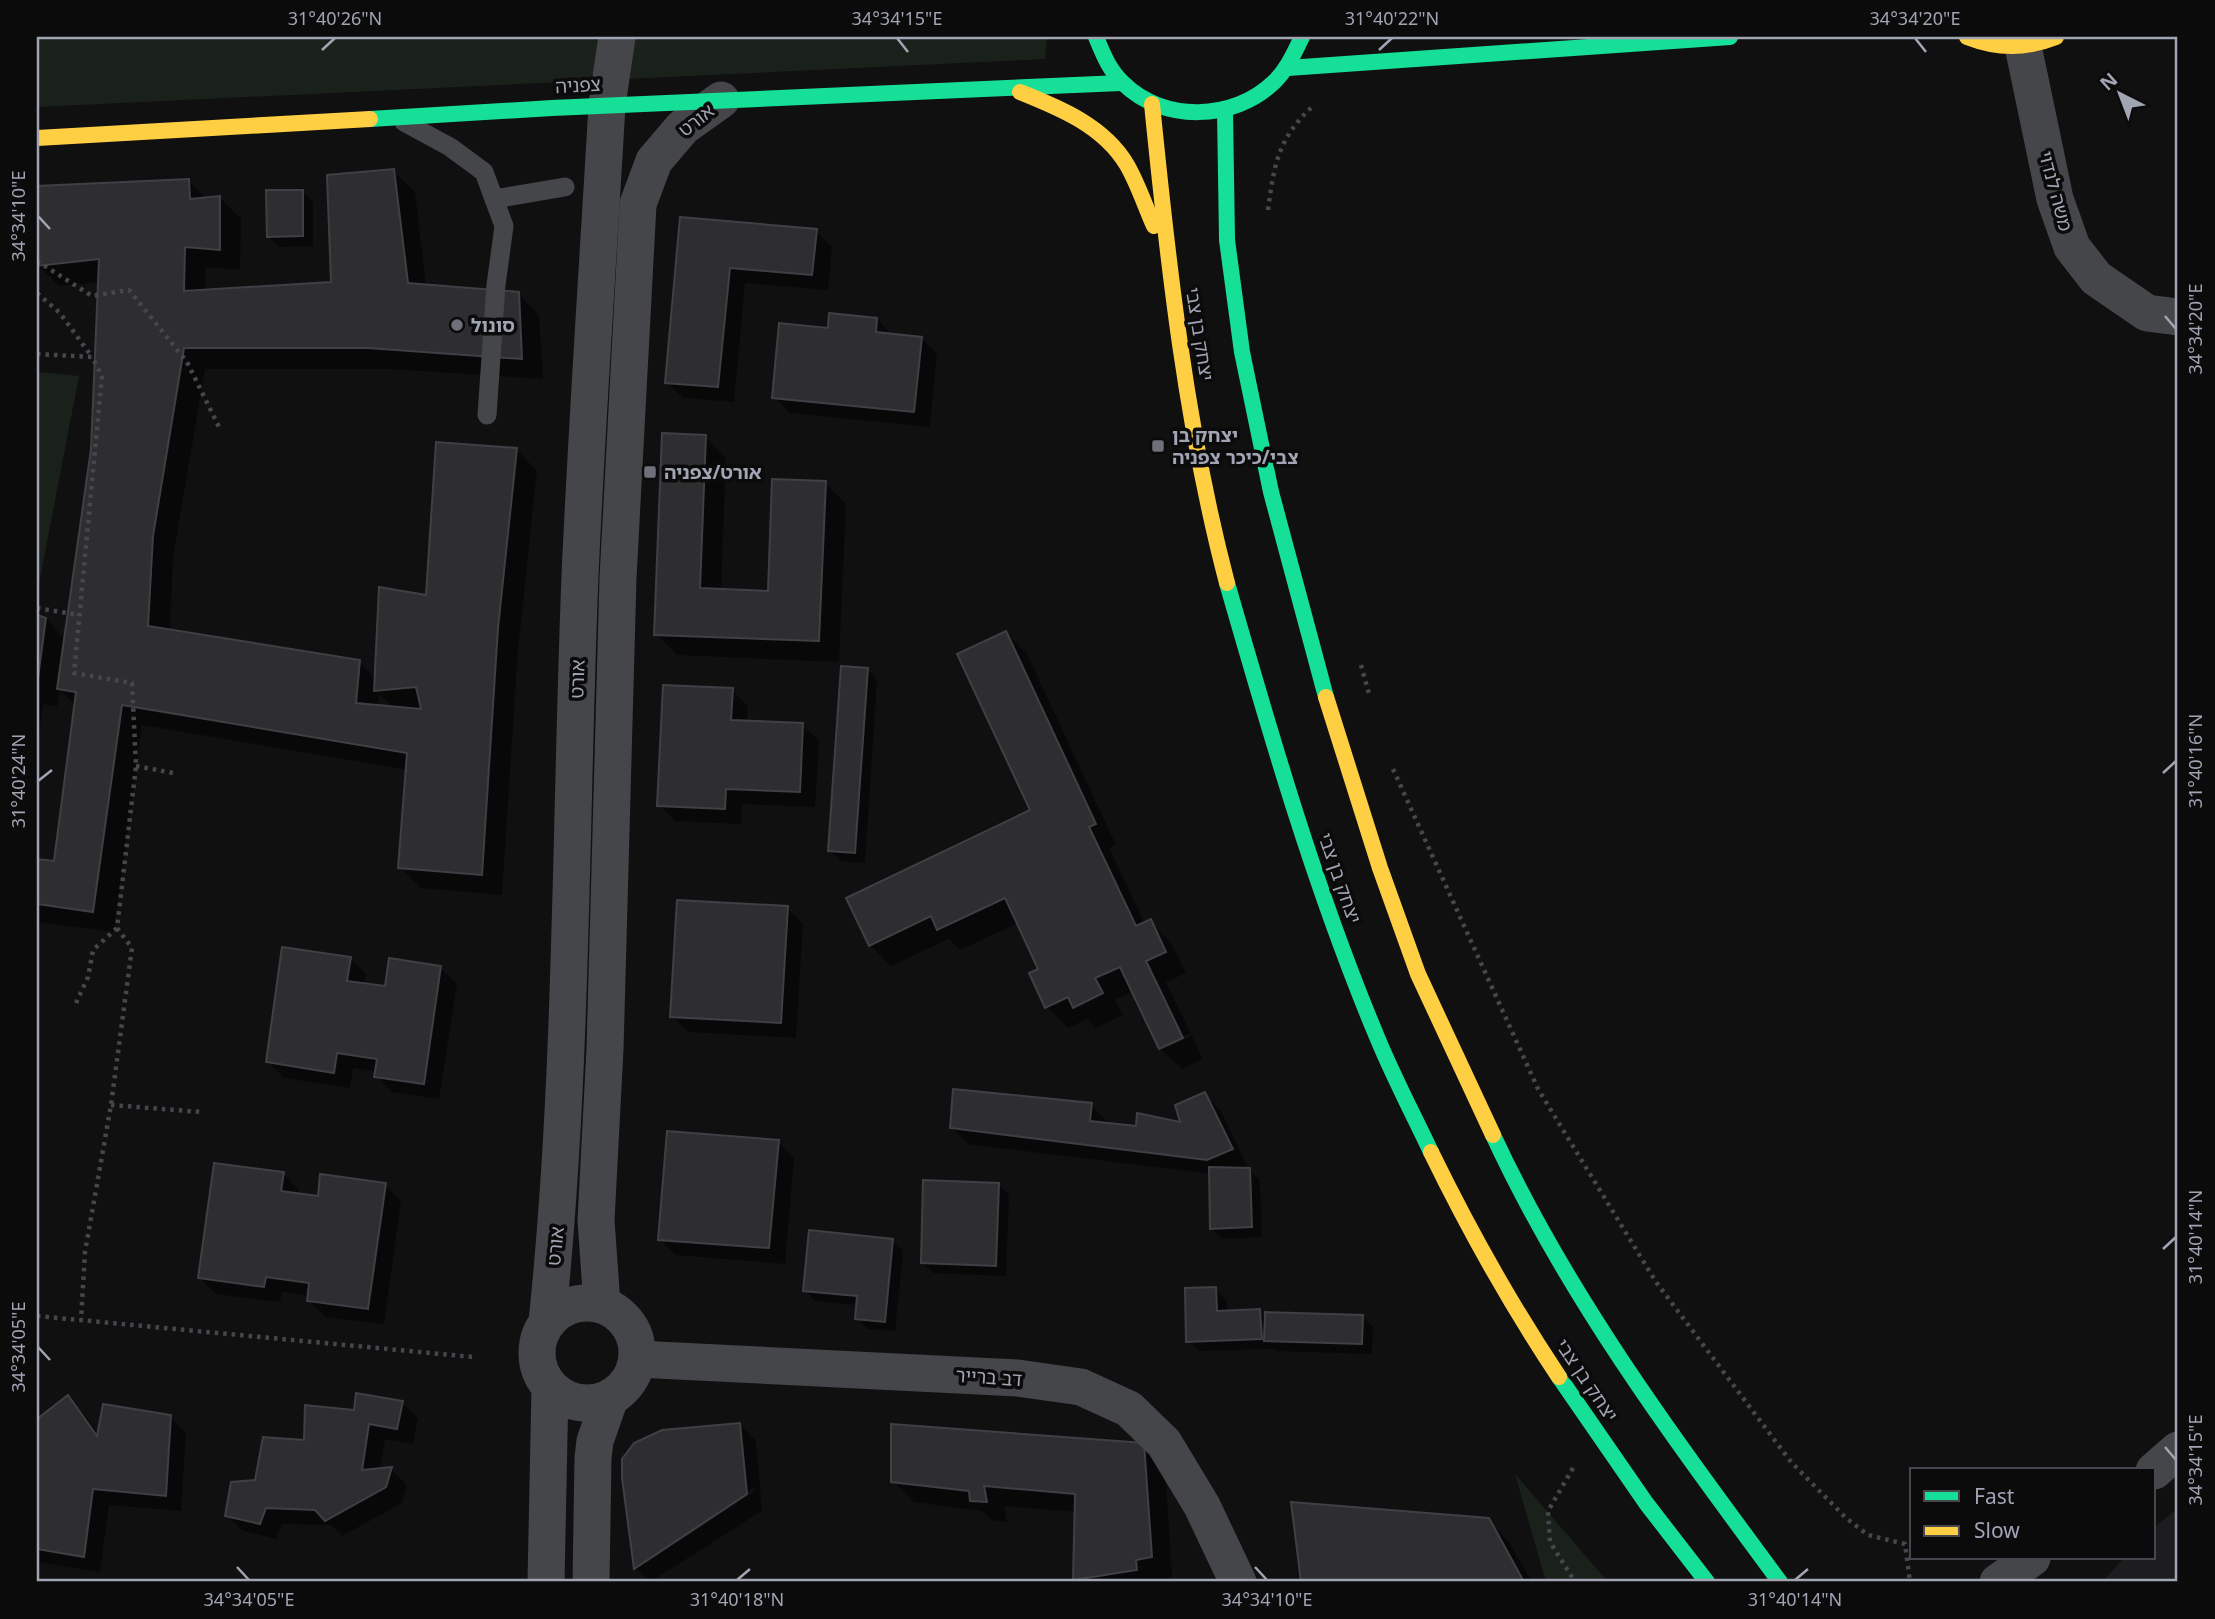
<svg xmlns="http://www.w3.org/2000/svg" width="2215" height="1619" font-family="'Noto Sans','Noto Sans Hebrew',sans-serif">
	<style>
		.built { fill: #1d1d1f }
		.green { fill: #1a211b }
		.shadow { fill: #0007; fill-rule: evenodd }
		.building { fill: #2e2e30; stroke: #3f4045; stroke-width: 2 }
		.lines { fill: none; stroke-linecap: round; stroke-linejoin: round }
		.path { stroke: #46474c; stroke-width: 4.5; stroke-dasharray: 3.5 5; stroke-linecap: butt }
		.lane { stroke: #45464a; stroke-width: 19 }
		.street { stroke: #45464a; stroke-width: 37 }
		.fast { stroke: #16e098; stroke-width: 16 }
		.slow { stroke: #ffcf43; stroke-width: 16 }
		.ticks { fill: none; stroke: #a0a4b3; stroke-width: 2.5 }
		.poi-dot { fill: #6e707a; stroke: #0b0b0c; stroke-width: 2.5 }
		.labels { text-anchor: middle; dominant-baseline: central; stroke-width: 7; stroke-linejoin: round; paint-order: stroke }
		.street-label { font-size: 19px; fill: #a0a4b3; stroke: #0b0b0c }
		.poi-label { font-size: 19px; font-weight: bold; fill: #a0a4b3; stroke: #0b0b0c; text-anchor: start }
		.neatline { fill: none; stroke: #a0a4b3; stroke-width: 2.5 }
		.ticks-label { font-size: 18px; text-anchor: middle; fill: #a0a4b3 }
	</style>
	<rect width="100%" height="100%" fill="#101011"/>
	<!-- built -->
	<polygon class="built" points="2178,1508 2178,1582 2102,1582 2124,1558 2154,1558 2154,1528"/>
	<!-- green -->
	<g class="green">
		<polygon points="37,37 1047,37 1045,59 37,107"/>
		<polygon points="37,372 79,376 37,594"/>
		<polygon points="1515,1474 1608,1582 1546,1582"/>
	</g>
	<!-- shadow -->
	<g class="shadow">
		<path d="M393,171l22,21 11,94 92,7 21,22 4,64 -153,-10h-185l-32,189 -3,73 189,31 17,17 140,-230 21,22 -19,179 -16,245 -81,-7 -21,-21 8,-97 -266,-45 -28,207 -77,-10v-61l18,2 21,-157 -16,-16 -3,17 -14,-3 -4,31h-2v-118l9,2 19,20 27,-189 8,-168 -41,4 -21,-21 -1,-77 151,-7 19,18 13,-1 21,21 -1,51 -34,-3 -1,25 128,-8zM379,694l15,14 -16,-1z"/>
		<polygon points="302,191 313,202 313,246 279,247 269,237"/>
		<polygon points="682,219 816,231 832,247 828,290 745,283 734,402 683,398 667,382"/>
		<polygon points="877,319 893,336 921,338 937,354 930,427 790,413 774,397 829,330"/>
		<polygon points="705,437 726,458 721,590 769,592 825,483 846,504 839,662 677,655 656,634"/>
		<path d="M1006,633l21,21 89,191 -7,3 36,76 5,-3 21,22 15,30 -20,9 37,77 -21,10 -22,-21 -26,-57 -19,9 8,15 -28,13 -8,-9 -19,9 -21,-21 -16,-33 9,-4 -22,-47 -58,27 -11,-11 -58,27 -21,-21 162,-134zM1190,1033l1,3 -24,11v-4z"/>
		<polygon points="867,669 877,680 865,863 841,861 830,851"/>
		<polygon points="732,690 748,706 747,722 802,725 819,741 815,807 742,804 741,824 675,821 659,805"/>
		<polygon points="787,908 803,924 796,1038 688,1032 672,1016"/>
		<polygon points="350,958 366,974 364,985 386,988 440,968 457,984 439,1099 392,1092 376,1076 377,1072 353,1068 350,1088 284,1078 268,1062"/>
		<polygon points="1204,1094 1220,1110 1247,1165 1238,1169 1249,1170 1260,1180 1262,1237 1222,1239 1212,1229 1211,1174 968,1144 952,1128 1091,1105 1107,1121 1107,1124 1137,1128 1183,1125"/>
		<polygon points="778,1142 794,1158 785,1264 676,1255 660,1239"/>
		<polygon points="283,1174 299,1190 298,1195 319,1198 385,1185 401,1201 384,1324 325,1317 309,1300 309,1296 282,1292 280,1302 216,1294 200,1278"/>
		<polygon points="998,1184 1009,1195 1006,1276 933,1273 923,1263"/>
		<polygon points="892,1240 903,1251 895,1331 868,1329 857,1318 858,1305 815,1301 805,1290"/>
		<polygon points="1215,1289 1226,1300 1227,1312 1259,1311 1266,1318 1362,1316 1373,1327 1372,1354 1276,1351 1274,1349 1199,1351 1188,1341"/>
		<polygon points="68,1398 84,1414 99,1435 170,1417 186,1433 181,1511 109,1505 100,1572 37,1562 37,1421"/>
		<polygon points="402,1402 418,1419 413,1444 385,1439 380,1470 391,1469 407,1485 402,1503 342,1536 331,1525 282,1524 276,1539 243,1531 227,1515 256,1482 306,1442 356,1412"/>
		<path d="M740,1425l16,16 6,70 -112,71 -14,-14 -12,-90zM753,1488l2,3 -109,72v-4z"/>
		<polygon points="1143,1445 1165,1466 1172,1577 1157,1582 1078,1582 1075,1579 1077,1512 1004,1506 1007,1522 993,1521 982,1511 914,1502 893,1481"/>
		<polygon points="1293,1504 1488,1520 1509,1542 1532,1582 1303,1582"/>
	</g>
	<!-- building -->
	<g class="building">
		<polygon points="394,169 408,283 519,292 522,359 368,348 184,348 153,536 148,626 360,660 356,703 421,709 416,687 374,691 379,587 426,595 436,442 517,448 498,628 482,875 398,868 407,753 122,705 93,912 37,904 37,859 54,861 76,692 57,689 91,449 99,259 37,266 37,186 189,179 190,199 220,196 220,250 185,247 184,291 331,282 327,175"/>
		<polygon points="266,190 303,190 303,236 267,237"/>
		<polygon points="680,217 817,229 812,275 730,268 718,387 665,383"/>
		<polygon points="829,313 877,318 876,332 922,337 914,412 772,398 779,323 828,328"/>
		<polygon points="662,433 706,435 700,588 768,591 772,479 826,481 819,641 654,635"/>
		<polygon points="37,615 46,618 37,685"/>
		<polygon points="1006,631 1096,824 1089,827 1136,926 1151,919 1166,952 1146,961 1183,1038 1159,1049 1120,967 1095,978 1103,993 1073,1008 1068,997 1045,1008 1029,973 1038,969 1005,898 937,930 931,916 869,946 846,898 1030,810 957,654"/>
		<polygon points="841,666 868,668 855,853 828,851"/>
		<polygon points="663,685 733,688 731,720 803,723 800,792 726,789 725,809 657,806"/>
		<polygon points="677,900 788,906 781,1023 670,1017"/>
		<polygon points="282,947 351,957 347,981 385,986 389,958 441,966 424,1084 374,1077 377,1059 337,1053 334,1073 266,1062"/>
		<polygon points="953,1089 1092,1103 1090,1121 1136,1126 1137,1113 1180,1122 1175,1105 1205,1092 1233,1149 1207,1160 950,1128"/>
		<polygon points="667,1131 779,1140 769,1248 658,1240"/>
		<polygon points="214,1163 284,1172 281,1191 318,1196 320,1174 386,1183 368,1309 307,1301 309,1283 266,1277 264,1287 198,1278"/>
		<polygon points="1209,1167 1250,1168 1252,1227 1210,1229"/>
		<polygon points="923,1180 999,1183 996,1266 921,1263"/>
		<polygon points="809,1230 893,1239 885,1322 855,1319 857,1296 803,1291"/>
		<polygon points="1216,1287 1217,1311 1260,1309 1262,1339 1186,1342 1185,1288"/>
		<polygon points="1265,1312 1363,1315 1362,1344 1264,1341"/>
		<polygon points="356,1393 403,1401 397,1429 369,1424 362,1470 392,1467 386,1487 325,1521 315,1510 266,1508 260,1524 225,1516 231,1482 255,1480 263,1437 304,1440 305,1405 354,1410"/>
		<polygon points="68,1395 97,1436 103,1404 171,1415 166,1496 93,1489 84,1557 37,1549 37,1419"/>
		<polygon points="740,1423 747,1494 634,1569 622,1478 622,1459 634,1443 662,1430"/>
		<polygon points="891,1424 1144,1443 1152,1557 1136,1560 1137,1570 1073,1580 1075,1494 984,1486 987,1502 970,1501 969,1491 891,1482"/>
		<polygon points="1291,1502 1489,1518 1524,1582 1301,1582"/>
	</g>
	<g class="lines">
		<!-- path -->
		<g class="path">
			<path d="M1268,210c6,-45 10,-72 45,-104"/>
			<polyline points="37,261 92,296 129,290 187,362 220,429"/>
			<polyline points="37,293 60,313 92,357"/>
			<polyline points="37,354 92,357 102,376 74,673 132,683 136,766 117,928 132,948 111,1105 85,1252 81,1320"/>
			<polyline points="37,608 79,615"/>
			<polyline points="1361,665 1369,694"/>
			<polyline points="136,766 173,773"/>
			<polyline points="1393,769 1538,1089 1656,1282 1791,1462 1846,1518 1868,1535 1905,1544 1910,1582"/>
			<polyline points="76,1003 88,977 93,950 117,928"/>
			<polyline points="111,1105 201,1112"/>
			<polyline points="37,1316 473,1357"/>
			<polyline points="1573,1468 1548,1511 1550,1542 1575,1582"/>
		</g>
		<!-- lane -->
		<g class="lane">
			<polyline points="404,122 450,147 484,172 504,226 496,285 487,415"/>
			<polyline points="494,199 565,187"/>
		</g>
		<!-- street -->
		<g class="street">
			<polyline points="2023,46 2055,199 2072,247 2096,278 2147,313 2178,317"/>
			<circle cx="587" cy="1353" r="50"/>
			<polyline points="602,1305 596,1220 605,1049 618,578 638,204 654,161 683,127 721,100"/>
			<path d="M547,1322c26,-248 23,-497 33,-746 7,-157 18,-314 27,-471l10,-68"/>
			<polyline points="637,1359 1018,1378 1081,1387 1129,1409 1164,1443 1202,1506 1238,1582"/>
			<polyline points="2154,1471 2178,1450"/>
			<polyline points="546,1582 550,1388"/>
			<polyline points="591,1582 593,1458 595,1441 610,1398"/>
			<polyline points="1998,1582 2032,1558"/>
		</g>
		<!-- fast -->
		<g class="fast">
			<path d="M1096,37c7,17 13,33 27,46 40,40 111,38 151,-1 13,-12 20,-29 28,-45"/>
			<polyline points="1288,68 1730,37"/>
			<polyline points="1225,111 1227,240 1242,352 1271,492 1326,697"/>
			<polyline points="370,119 552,108 1121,83"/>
			<path d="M1227,583c44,153 88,306 150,454 16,39 36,77 54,115"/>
			<path d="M1493,1135c75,162 182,305 287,447"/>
			<polyline points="1559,1377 1646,1503 1707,1582"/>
		</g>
		<!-- slow -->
		<g class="slow">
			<path d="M1967,37c31,12 58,12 89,0"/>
			<path d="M1020,92c40,16 84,34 107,73 11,19 18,41 27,61"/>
			<path d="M1152,104c16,160 34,323 75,479"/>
			<polyline points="37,138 370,119"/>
			<polyline points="1326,697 1380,868 1418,974 1493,1135"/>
			<path d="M1431,1152c38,78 80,153 128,225"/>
		</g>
	</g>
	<!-- ticks -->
	<path class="ticks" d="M897,38l11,14M1915,38l11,14M322,50l13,-12M1379,50l13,-12M38,216l12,13M2165,316l11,13M2163,773l13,-12M38,781l14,-11M2163,1249l13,-12M38,1347l12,13M2165,1447l11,13M237,1567l12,13M1255,1567l12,13M737,1580l13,-11M1795,1580l13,-11"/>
	<!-- markers -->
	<g class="poi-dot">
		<circle cx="457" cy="325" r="7"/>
		<rect x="1151" y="439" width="14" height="14" rx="3.5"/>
		<rect x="643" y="465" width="14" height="14" rx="3.5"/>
	</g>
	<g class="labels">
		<!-- street labels -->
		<g class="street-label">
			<text transform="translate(578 85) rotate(-3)">צפניה</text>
			<text transform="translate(696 120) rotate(-38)">אורט</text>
			<text transform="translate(2056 191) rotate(75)">משה לנדוי</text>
			<text transform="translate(1200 334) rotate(81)">יצחק בן צבי</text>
			<text transform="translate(577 679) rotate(-88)">אורט</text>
			<text transform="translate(1340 878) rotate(71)">יצחק בן צבי</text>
			<text transform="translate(555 1246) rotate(-84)">אורט</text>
			<text transform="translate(989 1377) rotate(4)">דב ברייר</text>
			<text transform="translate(1587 1380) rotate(56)">יצחק בן צבי</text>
		</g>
		<!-- poi labels -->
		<g class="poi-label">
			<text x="471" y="325">סונול</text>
			<text x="1172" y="435">יצחק בן<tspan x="1172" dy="22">צבי/כיכר צפניה</tspan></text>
			<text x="664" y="472">אורט/צפניה</text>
		</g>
	</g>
	<!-- border -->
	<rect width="2215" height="1619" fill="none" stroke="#0b0b0c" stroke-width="77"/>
	<!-- legend -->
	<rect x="1910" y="1468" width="245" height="91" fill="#0b0b0c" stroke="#47484f" stroke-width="2"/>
	<rect x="1924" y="1491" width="35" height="10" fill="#16e098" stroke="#47484f" stroke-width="2"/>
	<text x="1974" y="1504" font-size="21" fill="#a0a4b3">Fast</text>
	<rect x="1924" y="1526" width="35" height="10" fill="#ffcf43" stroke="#47484f" stroke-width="2"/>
	<text x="1974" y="1538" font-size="21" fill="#a0a4b3">Slow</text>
	<!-- north arrow -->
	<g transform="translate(2120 94) rotate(318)" stroke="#0b0b0c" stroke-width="5" paint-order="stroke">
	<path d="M0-5L12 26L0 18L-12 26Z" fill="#a0a4b3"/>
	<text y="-10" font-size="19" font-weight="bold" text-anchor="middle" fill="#a0a4b3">N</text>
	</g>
	<rect x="38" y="38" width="2138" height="1542" class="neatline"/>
	<g class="ticks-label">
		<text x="335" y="25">31°40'26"N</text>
		<text x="897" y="25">34°34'15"E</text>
		<text x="1392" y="25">31°40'22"N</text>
		<text x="1915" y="25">34°34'20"E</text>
		<text transform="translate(19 216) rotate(-90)" y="6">34°34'10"E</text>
		<text transform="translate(2196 329) rotate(-90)" y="6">34°34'20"E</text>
		<text transform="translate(2196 761) rotate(-90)" y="6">31°40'16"N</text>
		<text transform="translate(19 781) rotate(-90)" y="6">31°40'24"N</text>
		<text transform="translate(2196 1237) rotate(-90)" y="6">31°40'14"N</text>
		<text transform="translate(19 1347) rotate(-90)" y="6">34°34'05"E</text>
		<text transform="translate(2196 1460) rotate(-90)" y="6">34°34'15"E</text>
		<text x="249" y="1606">34°34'05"E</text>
		<text x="737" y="1606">31°40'18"N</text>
		<text x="1267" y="1606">34°34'10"E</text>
		<text x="1795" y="1606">31°40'14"N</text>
	</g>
</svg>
